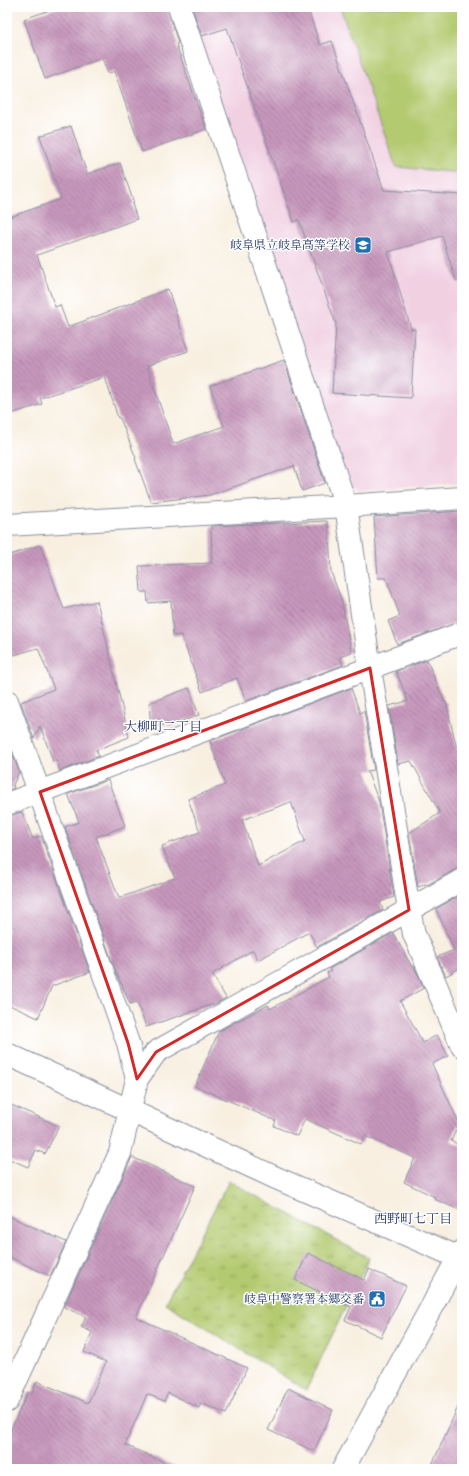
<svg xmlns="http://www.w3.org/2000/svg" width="469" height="1476" font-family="'IM FELL French Canon','Noto Serif JP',serif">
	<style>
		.built { fill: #f1d0e2 }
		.grass { fill: #b3ca6f; stroke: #677c66 }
		.park { fill: url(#park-tufts); stroke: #677c66 }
		.building { fill: url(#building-back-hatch); fill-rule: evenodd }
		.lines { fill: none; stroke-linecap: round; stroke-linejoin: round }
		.minor-casing { stroke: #8a8f9f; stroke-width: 24 }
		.minor { stroke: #fff; stroke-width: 22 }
		.marked { fill: none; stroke: #d62828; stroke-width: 3; stroke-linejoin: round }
		.labels { text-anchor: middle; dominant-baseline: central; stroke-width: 3; stroke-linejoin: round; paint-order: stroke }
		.poi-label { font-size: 12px; fill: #1b2f5e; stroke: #fff; text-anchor: end }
		.neighbourhood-label { font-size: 13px; fill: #1b2f5e; stroke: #fff }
	</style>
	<defs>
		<pattern id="park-tufts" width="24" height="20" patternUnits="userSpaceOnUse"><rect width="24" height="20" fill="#b3ca6f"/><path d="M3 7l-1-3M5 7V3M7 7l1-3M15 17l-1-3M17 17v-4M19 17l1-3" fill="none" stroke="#91a45e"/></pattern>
		<pattern id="building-back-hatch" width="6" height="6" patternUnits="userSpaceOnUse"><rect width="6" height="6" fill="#c797bc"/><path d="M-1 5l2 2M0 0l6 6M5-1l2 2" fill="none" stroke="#a17c9c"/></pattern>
	</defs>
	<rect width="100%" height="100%" fill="#fff"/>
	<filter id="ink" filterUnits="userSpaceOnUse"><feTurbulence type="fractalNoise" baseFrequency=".025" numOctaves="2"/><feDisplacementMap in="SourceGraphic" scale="8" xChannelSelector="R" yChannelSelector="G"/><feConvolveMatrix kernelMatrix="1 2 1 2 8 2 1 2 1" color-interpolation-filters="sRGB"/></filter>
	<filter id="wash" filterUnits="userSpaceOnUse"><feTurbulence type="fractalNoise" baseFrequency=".012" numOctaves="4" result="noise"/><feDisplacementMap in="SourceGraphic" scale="16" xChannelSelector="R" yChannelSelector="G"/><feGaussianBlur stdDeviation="0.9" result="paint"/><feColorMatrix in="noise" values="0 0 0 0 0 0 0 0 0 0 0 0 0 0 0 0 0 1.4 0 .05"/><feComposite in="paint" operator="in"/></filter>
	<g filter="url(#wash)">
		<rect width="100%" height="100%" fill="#f8efe0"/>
		<!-- built -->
		<polygon class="built" points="183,7 462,7 462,483 360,491 346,483"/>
		<!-- grass -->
		<polygon class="grass" points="340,7 462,7 462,173 396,167"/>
		<!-- park -->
		<polygon class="park" points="229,1181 369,1258 306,1390 165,1303"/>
		<g id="blocks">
			<!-- building -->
			<g class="building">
				<polygon points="59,7 167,7 178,43 176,44 206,129 142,152 114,71 108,74 102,58 45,79 24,19"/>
				<polygon points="192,7 307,7 320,45 332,41 384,190 462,195 462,280 456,281 442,236 388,252 411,329 415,329 411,398 332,393 336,324 299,220 294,222 227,28 202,36"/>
				<polygon points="71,126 87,174 120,163 134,203 132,204 137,219 37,255 55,307 60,305 68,327 168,289 188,351 147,366 173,444 224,426 210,386 284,360 325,483 302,491 294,466 210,495 151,502 135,459 136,458 120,418 118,418 105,377 40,398 42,404 14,413 7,392 7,218 61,199 40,136"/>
				<polygon points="462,511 462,621 397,644 388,621 400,616 386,578 378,578 374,517"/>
				<polygon points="327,521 329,532 331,572 342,602 351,652 340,657 343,665 246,701 237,678 202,692 181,635 173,636 171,601 148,603 147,592 141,592 139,566 212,563 211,526"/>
				<polygon points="40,545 64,609 97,601 129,737 96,750 99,756 60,771 56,760 53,761 40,726 34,739 21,702 54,689 38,648 7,657 7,556"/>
				<polygon points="427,660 441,694 442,693 444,702 446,702 462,771 462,868 456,869 427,885 426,884 418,887 409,833 440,813 411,761 398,764 389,706 408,701 396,671"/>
				<polygon points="189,688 199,715 169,726 167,723 151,729 149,703"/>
				<path d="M351,688l9,25 4,-2 10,59 -7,1 12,31 15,95 -14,5 3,8 -66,37 -8,-15 -51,28 -5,-10 -41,24 14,24 -9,5 -71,24 -9,-25 -7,2 -17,-40 -48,-137 14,-5 -11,-28 40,-14 17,46 -29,11 23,61 56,-20 -13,-32 38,-14 -12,-33 37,-14 -15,-44zM291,802l14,39 -47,25 -16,-46z"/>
				<polygon points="7,738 19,772 13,785 14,788 7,791"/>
				<polygon points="22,812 33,839 41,836 90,972 52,986 38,1018 7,1004 7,816"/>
				<polygon points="462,894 462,969 461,967 446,976 437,957 454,950 436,909"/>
				<polygon points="393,933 412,967 414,966 424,988 400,1001 423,1043 437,1035 448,1056 432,1064 459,1123 451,1141 462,1146 462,1211 434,1199 435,1197 404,1182 415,1158 365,1136 361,1144 305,1119 297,1136 274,1126 276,1121 195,1086 219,1031 268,1005 270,1009 329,977 327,973 331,971 329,969"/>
				<polygon points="7,1103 59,1126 45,1154 36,1150 28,1167 7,1158"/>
				<polygon points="132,1157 195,1186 136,1317 247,1368 226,1414 201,1403 199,1408 168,1393 164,1401 147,1394 125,1445 180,1469 7,1469 7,1438 28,1392 32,1394 37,1381 88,1403 106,1362 84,1352 92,1332 81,1327 86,1317 64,1307"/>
				<polygon points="7,1215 66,1242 50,1276 7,1256"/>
				<polygon points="308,1253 364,1280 369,1269 406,1286 381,1337 345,1320 351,1307 295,1280"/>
				<polygon points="288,1388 333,1410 314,1451 268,1430"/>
				<polygon points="462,1398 462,1469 430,1469"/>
			</g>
		</g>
	</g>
	<g filter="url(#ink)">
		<use href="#blocks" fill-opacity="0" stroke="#8a8f9f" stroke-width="1"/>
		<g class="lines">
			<!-- minor casing -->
			<g class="minor-casing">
				<g id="minor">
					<polyline points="7,525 346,506 462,498"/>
					<polyline points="462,633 370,668 409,910 414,934 462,1046"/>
					<polyline points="7,701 128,1043 137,1079"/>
					<polyline points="7,804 370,668 346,506 179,7"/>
					<polyline points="7,1054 274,1177 462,1259"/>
					<polyline points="7,1401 120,1153 137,1079 156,1052 462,880"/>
					<polyline points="343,1469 462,1251"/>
				</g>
			</g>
			<!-- minor -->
			<use href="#minor" class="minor"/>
		</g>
	</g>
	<!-- marked area -->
	<path class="marked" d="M370,668l39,242 -253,142 -19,27 -9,-36 -88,-251z"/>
	<!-- icons -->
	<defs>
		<g id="school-square" transform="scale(0.9)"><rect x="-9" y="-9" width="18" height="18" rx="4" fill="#1f6fb2" stroke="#fff"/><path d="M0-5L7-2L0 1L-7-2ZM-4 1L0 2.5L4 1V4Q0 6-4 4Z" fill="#fff"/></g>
		<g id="civic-square" transform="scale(0.9)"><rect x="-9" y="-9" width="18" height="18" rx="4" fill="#1f6fb2" stroke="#fff"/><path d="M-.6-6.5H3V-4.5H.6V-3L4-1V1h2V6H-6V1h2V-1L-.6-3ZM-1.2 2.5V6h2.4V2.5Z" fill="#fff"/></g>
	</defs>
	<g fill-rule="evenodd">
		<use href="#school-square" x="363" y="245"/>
		<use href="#civic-square" x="377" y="1299"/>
	</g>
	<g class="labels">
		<!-- poi labels -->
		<g class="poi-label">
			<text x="350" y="245">岐阜県立岐阜高等学校</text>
			<text x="364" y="1299">岐阜中警察署本郷交番</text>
		</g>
		<!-- neighbourhood labels -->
		<g class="neighbourhood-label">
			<text x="163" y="726">大柳町二丁目</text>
			<text x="413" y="1218">西野町七丁目</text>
		</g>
	</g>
	<!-- margin -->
	<rect width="469" height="1476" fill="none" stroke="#fff" stroke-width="24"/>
</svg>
